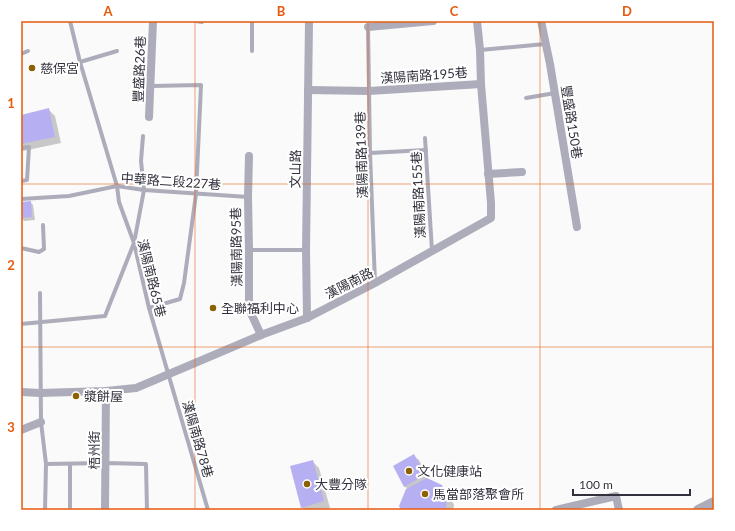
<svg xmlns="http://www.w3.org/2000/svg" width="735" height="531" font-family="Lato,'Noto Sans TC',sans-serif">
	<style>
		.shadow { fill: #0003 }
		.building { fill: #b6b0f2 }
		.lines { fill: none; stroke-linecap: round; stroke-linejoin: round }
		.service { stroke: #adacba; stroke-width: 4 }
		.minor { stroke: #adacba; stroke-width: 8 }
		.tertiary { stroke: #adacba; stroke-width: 10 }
		.grid { fill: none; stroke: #e8590c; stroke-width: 1; stroke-opacity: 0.55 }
		.poi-dot { fill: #8c6104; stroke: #fff; stroke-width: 1.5 }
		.labels { text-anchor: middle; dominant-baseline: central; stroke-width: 4; stroke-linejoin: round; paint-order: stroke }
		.poi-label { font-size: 13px; fill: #32313d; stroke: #fff; text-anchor: start }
		.street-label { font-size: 13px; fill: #32313d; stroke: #fff }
		.neatline { fill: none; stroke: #e8590c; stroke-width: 1.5 }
		.grid-label { font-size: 13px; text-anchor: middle; font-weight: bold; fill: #e8590c }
	</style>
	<rect width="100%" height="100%" fill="#fafafa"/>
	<!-- shadow -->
	<g class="shadow">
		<polygon points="49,110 55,116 61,143 23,151 21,150 21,116"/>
		<polygon points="30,202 33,205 35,220 24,221 21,218 21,203"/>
		<polygon points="414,456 419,460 430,481 441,486 448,492 454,505 453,510 402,510 408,489 404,486"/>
		<polygon points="312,461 319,468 330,508 322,510 305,510 302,507"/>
	</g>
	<!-- building -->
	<g class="building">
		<polygon points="49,108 55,137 21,144 21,115"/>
		<polygon points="31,201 32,217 21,218 21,202"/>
		<polygon points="414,454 425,475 404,487 393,466"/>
		<polygon points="313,460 324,501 301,508 290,466"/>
		<polygon points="427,478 442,485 447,498 446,510 401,510 399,506 406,489"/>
	</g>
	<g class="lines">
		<!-- service -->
		<g class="service">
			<polyline points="70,21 80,62 117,186 119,202 134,243 149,308 208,510"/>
			<polyline points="196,21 202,22"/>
			<polyline points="252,21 252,51"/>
			<polyline points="368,27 370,153 375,283"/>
			<polyline points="480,50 545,44"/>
			<polyline points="21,54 28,51"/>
			<polyline points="80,62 117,51"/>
			<polyline points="526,98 555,93"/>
			<polyline points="425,138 432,251"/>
			<polyline points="21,148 29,147 27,180 21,181"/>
			<polyline points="370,153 426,150"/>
			<polyline points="21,199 69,196 117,186 144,190 248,197"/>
			<polyline points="21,248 39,252 44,249 43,225"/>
			<polyline points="249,250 306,250"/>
			<polyline points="40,293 41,422 46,464 45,510"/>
			<polyline points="149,308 180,299 184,283 196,194 201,85 151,86"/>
			<polyline points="21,324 105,316 134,243 144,190 141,161 143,136"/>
			<polyline points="46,464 106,463 146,464 147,510"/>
			<polyline points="70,507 70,464"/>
		</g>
		<!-- minor -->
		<g class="minor">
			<polyline points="541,21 550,64 577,227"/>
			<polyline points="368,27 433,21"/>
			<polyline points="308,90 369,91 481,84"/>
			<polyline points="149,117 153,21"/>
			<polyline points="249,156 248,197 249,250 249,309 261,335"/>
			<polyline points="488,174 522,172"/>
			<polyline points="307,318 306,250 309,21"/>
			<polyline points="21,392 40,393 106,391 136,388 261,335 307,318 375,283 491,218 491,203 481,84 480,50 477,21"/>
			<polyline points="21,430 41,422"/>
			<polyline points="105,510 106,391"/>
			<polyline points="556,510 616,496 619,510"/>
		</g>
		<!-- tertiary -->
		<polyline class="tertiary" points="698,510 714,502"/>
	</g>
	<!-- grid -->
	<path class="grid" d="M195,21v489M368,21v489M540,21v489M21,184h693M21,347h693"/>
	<!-- markers -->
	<g class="poi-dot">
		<circle cx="32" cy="68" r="4"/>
		<circle cx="213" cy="308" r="4"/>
		<circle cx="76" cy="396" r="4"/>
		<circle cx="409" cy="471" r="4"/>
		<circle cx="307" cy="484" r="4"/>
		<circle cx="425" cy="494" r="4"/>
	</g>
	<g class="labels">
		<!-- poi labels -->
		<g class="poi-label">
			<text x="40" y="68">慈保宮</text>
			<text x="221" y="308">全聯福利中心</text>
			<text x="84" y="396">漿餅屋</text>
			<text x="417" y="471">文化健康站</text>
			<text x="315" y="484">大豐分隊</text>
			<text x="433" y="494">馬當部落聚會所</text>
		</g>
		<!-- street labels -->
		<g class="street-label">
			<text transform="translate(139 69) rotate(-88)">豐盛路26巷</text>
			<text transform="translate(424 75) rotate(-4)">漢陽南路195巷</text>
			<text transform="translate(572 122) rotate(81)">豐盛路150巷</text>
			<text transform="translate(361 155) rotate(-92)">漢陽南路139巷</text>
			<text transform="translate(295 169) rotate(-89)">文山路</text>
			<text transform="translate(171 181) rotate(4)">中華路二段227巷</text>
			<text transform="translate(418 195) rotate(-93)">漢陽南路155巷</text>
			<text transform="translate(236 247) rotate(-91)">漢陽南路95巷</text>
			<text transform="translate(152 278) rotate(76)">漢陽南路65巷</text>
			<text transform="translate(349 283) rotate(-27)">漢陽南路</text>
			<text transform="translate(198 439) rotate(74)">漢陽南路78巷</text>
			<text transform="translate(94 450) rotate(-90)">梧州街</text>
		</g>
	</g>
	<!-- border -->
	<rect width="735" height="531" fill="none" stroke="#ffffff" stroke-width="44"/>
	<!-- scale -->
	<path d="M573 489v6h117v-6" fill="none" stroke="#32313d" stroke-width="2"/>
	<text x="579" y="489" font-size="12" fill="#32313d" stroke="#ffffff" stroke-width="3" paint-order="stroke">100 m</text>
	<rect x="22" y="22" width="691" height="487" class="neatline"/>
	<g class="grid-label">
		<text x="108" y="16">A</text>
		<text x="281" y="16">B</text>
		<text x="454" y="16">C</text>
		<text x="627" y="16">D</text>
		<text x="11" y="108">1</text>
		<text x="11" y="270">2</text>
		<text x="11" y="432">3</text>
	</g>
</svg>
